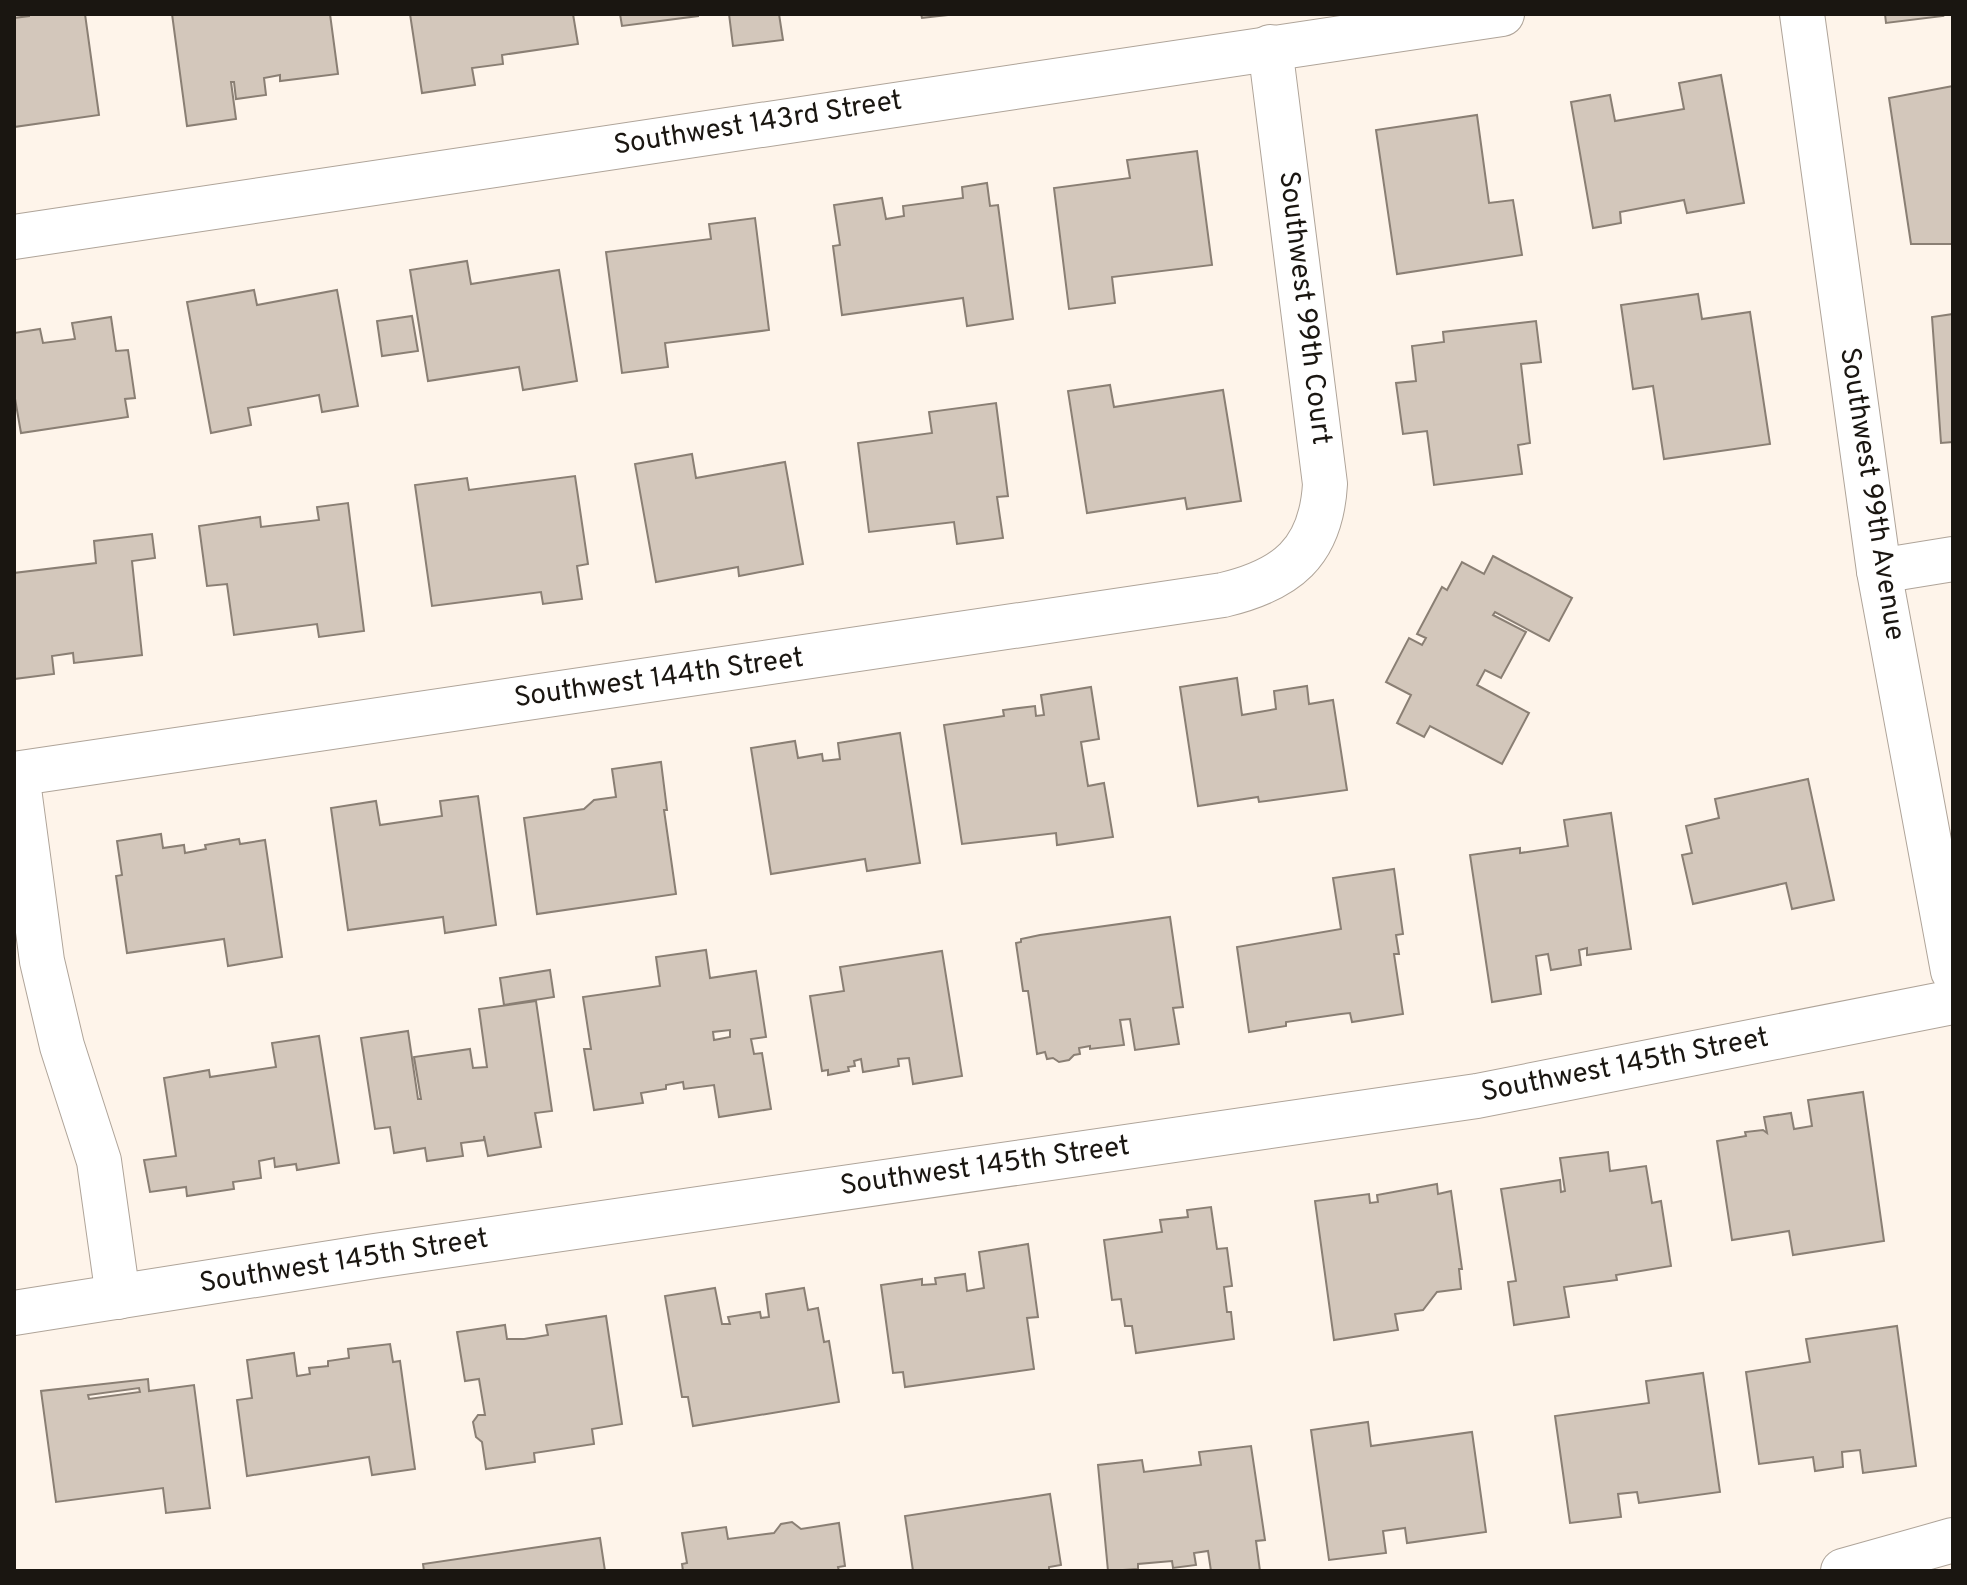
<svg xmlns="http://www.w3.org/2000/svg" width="1967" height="1585" font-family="Overpass,sans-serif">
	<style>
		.building { fill: #d3c7bb; stroke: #8a7f74; stroke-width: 2; fill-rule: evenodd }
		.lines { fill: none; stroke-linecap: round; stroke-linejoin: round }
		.street-casing { stroke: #afa499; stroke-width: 46 }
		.street { stroke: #fff; stroke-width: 44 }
		.labels { text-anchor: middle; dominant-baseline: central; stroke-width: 6; stroke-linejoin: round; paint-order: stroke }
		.street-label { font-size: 28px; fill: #1a1611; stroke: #fff }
	</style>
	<rect width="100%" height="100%" fill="#fef4ea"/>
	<!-- building -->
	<g class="building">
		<polygon points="29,14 85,14 99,115 14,127 14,18 29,16"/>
		<polygon points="172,14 330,14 338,74 280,81 280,75 264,78 266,95 236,99 234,82 231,82 236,119 187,126"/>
		<polygon points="410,14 573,14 578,44 502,55 503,64 472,68 475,85 422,93"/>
		<polygon points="620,14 698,14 698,16 622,26"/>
		<polygon points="729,14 779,14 783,40 733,46"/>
		<polygon points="921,14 957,14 922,18"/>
		<polygon points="1885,14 1942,14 1943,16 1886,23"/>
		<polygon points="1721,75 1744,203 1687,213 1684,200 1620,212 1621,223 1593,228 1571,102 1610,95 1615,121 1684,109 1679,83"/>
		<polygon points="1953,86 1953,244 1911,244 1889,98"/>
		<polygon points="1477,115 1489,203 1513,200 1522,255 1397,274 1376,130"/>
		<polygon points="1197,151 1212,265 1112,277 1115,303 1069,309 1054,188 1130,178 1127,160"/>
		<polygon points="987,183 990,206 998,205 1013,319 967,326 963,298 842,315 833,246 840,245 834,205 882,198 886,219 904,216 903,206 963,198 962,187"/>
		<polygon points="755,218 769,330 665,343 668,367 622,373 606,252 711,239 709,224"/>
		<polygon points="467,261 471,284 559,270 577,381 523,390 519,367 428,381 410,270"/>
		<polygon points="254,290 257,305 337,290 358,406 322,412 319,395 248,408 251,425 211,433 187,302"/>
		<polygon points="1698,294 1702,319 1750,312 1770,444 1664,459 1653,386 1633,389 1621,305"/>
		<polygon points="1953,314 1953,442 1941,443 1932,317"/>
		<polygon points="412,316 418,351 382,356 377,321"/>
		<polygon points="111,317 116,351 128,350 135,398 125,399 128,417 21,433 14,393 14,333 40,329 43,343 75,339 72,323"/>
		<polygon points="1536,321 1541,362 1521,364 1530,443 1518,445 1522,474 1434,485 1427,431 1403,434 1396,383 1416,381 1412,346 1444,342 1443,332"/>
		<polygon points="1110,385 1114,407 1223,390 1241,501 1187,509 1185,498 1087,513 1068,391"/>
		<polygon points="996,403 1008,496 997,497 1003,538 957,544 954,522 869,532 858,443 932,433 929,412"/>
		<polygon points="692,454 696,478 785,462 803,564 739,576 738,567 656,582 635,464"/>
		<polygon points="575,476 588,564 577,566 582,599 543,604 541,592 432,606 415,485 467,478 469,490"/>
		<polygon points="348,503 364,631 319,637 317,624 234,635 227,584 207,586 199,526 260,517 261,527 319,520 317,507"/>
		<polygon points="152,534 155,558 132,561 142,655 74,663 73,653 52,656 54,674 14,679 14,573 96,563 94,541"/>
		<polygon points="1493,556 1572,598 1549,641 1495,612 1493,615 1526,632 1501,678 1485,670 1477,685 1529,713 1502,764 1430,726 1424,737 1397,723 1411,695 1386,682 1409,638 1422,645 1426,638 1417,634 1442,587 1447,590 1462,562 1484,574"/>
		<polygon points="1237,678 1242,715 1276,709 1274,691 1307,686 1309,704 1333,700 1347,790 1259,802 1258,797 1198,806 1180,687"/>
		<polygon points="1091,687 1099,739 1081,742 1088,786 1104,783 1113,837 1057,845 1056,833 962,844 944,725 1004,716 1003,710 1035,706 1036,716 1044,715 1041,695"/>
		<polygon points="900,733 920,863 867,871 865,859 771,874 751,748 795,741 798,758 822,754 823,761 840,759 838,743"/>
		<polygon points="661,762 667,810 664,810 676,894 537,914 524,818 584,809 594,800 616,797 612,769"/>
		<polygon points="1808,779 1834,900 1792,909 1786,883 1693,904 1682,855 1692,853 1686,826 1719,818 1715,799"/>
		<polygon points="478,796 496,925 445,933 443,917 348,930 331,808 376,801 380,825 442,816 440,801"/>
		<polygon points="1611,813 1631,949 1587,955 1587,948 1579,950 1581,965 1551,970 1548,954 1536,956 1541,994 1492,1002 1470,855 1520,848 1520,853 1568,846 1564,820"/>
		<polygon points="161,834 163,848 184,845 185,853 206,849 205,845 239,839 240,844 265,840 282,957 228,966 224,939 127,953 116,876 122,875 117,841"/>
		<polygon points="1394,869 1403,934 1396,935 1399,954 1394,954 1403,1014 1352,1022 1350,1013 1341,1014 1286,1022 1286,1026 1249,1032 1237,947 1341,929 1333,878"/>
		<polygon points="1170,917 1183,1007 1173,1008 1179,1044 1135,1050 1130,1019 1120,1020 1124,1045 1090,1049 1090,1046 1079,1048 1080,1054 1074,1055 1069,1060 1059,1062 1053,1058 1047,1059 1045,1052 1037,1054 1028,991 1023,991 1016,943 1021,942 1021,939 1040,935"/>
		<path d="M706,950l4,28 46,-7 10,66 -15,2 3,15 8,-1 9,56 -52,8 -5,-32 -30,4 -1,-7 -17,3v4l-25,4 2,10 -49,7 -10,-61h7l-8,-52 77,-11 -4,-29zM730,1030v7l-16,3 -1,-8z"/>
		<polygon points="942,951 962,1076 913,1084 909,1058 898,1059 899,1066 863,1072 861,1059 854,1061 855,1066 848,1067 849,1071 828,1075 828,1070 822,1071 810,996 844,991 840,967"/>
		<polygon points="550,970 554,997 504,1005 500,978"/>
		<polygon points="536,1001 552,1111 535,1113 541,1147 488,1156 484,1136 484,1140 461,1143 463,1156 427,1161 425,1148 394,1153 390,1127 375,1129 361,1038 408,1031 418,1099 421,1099 414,1057 470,1049 473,1068 487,1067 479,1009"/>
		<polygon points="319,1036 339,1163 297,1170 296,1164 275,1167 274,1158 259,1161 261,1178 233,1182 234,1189 187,1196 186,1187 150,1192 144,1160 176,1156 164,1078 209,1070 210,1077 276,1067 272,1043"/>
		<polygon points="1863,1092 1884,1241 1793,1255 1789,1231 1732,1240 1717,1141 1746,1136 1745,1132 1763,1130 1767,1133 1764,1117 1791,1113 1794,1129 1812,1126 1808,1100"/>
		<polygon points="1608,1152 1610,1171 1646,1166 1652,1203 1661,1201 1671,1266 1616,1275 1617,1280 1564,1287 1569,1317 1514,1325 1508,1282 1516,1281 1501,1189 1560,1180 1561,1192 1565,1191 1560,1158"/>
		<polygon points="1437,1184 1438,1194 1451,1191 1462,1269 1459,1269 1461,1289 1437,1292 1423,1310 1395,1314 1398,1330 1334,1340 1315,1201 1369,1194 1370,1203 1378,1202 1377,1195"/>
		<polygon points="1211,1207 1217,1249 1227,1248 1232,1286 1224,1287 1227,1312 1231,1312 1234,1339 1136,1353 1132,1326 1125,1326 1121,1299 1112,1300 1104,1240 1162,1232 1160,1220 1188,1217 1187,1210"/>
		<polygon points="1028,1244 1038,1317 1027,1318 1034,1369 905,1387 903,1372 893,1373 881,1285 922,1279 922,1285 936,1284 935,1278 965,1274 967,1291 984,1288 979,1252"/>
		<polygon points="715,1288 722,1324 730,1324 728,1317 760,1312 761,1318 769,1317 766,1294 804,1288 808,1310 818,1308 824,1342 829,1341 839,1402 693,1426 688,1397 682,1397 665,1296"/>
		<polygon points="606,1316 622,1424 592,1429 594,1444 534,1453 535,1462 486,1469 482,1442 476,1437 473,1422 478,1415 485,1415 479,1379 465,1381 457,1332 505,1325 507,1339 524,1339 548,1335 546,1325"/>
		<polygon points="1897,1326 1916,1466 1863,1473 1860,1450 1842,1452 1843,1467 1815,1471 1813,1457 1759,1464 1746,1372 1810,1362 1806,1339"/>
		<polygon points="390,1344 393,1362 400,1361 415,1469 372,1475 369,1457 247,1476 237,1400 252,1398 247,1360 294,1353 297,1376 310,1374 309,1368 328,1366 328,1361 349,1358 348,1349"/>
		<polygon points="1703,1373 1720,1492 1639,1503 1637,1492 1618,1494 1621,1517 1570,1523 1555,1416 1649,1403 1646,1381"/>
		<path d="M148,1379l1,12 45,-6 16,123 -44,5 -3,-25 -107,14 -15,-111zM139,1388l1,4 -51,7 -1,-4z"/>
		<polygon points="1368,1422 1371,1446 1472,1432 1486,1532 1407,1543 1405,1528 1383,1531 1386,1553 1329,1560 1311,1430"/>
		<polygon points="1251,1446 1265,1540 1256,1541 1260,1571 1211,1571 1208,1551 1194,1553 1196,1565 1173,1568 1172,1561 1138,1564 1138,1569 1108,1571 1098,1465 1142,1460 1144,1472 1175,1468 1201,1465 1199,1452"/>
		<polygon points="1050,1494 1061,1565 1049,1567 1049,1571 913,1571 905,1516"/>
		<polygon points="792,1522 801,1529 839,1523 845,1566 838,1567 839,1571 683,1571 682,1564 687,1563 682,1533 726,1527 728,1539 774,1533 781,1524"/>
		<polygon points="600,1538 605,1571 424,1571 423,1564"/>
	</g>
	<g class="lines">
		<!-- street casing -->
		<g class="street-casing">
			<g id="street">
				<polyline points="1802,14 1879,571 1953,971"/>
				<polyline points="14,237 1502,14"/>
				<polyline points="1879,571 1953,559"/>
				<path d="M14,774l1209,-179c63,-15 98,-42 102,-111l-55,-437"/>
				<polyline points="17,774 42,961 62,1046 99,1161 118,1297"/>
				<polyline points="14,1313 375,1256 1477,1096 1953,1002"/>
				<polyline points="1843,1571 1953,1540"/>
			</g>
		</g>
		<!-- street -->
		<use href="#street" class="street"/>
	</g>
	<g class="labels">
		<!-- street labels -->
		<g class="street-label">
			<text transform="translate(758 124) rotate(-9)">Southwest 143rd Street</text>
			<text transform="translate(1304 308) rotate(83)">Southwest 99th Court</text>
			<text transform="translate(1871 494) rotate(81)">Southwest 99th Avenue</text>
			<text transform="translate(659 679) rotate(-8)">Southwest 144th Street</text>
			<text transform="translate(1625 1066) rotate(-11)">Southwest 145th Street</text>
			<text transform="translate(985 1167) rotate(-8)">Southwest 145th Street</text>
			<text transform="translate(344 1262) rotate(-9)">Southwest 145th Street</text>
		</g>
	</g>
	<!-- border -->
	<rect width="1967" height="1585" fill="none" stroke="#1a1611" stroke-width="32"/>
</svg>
